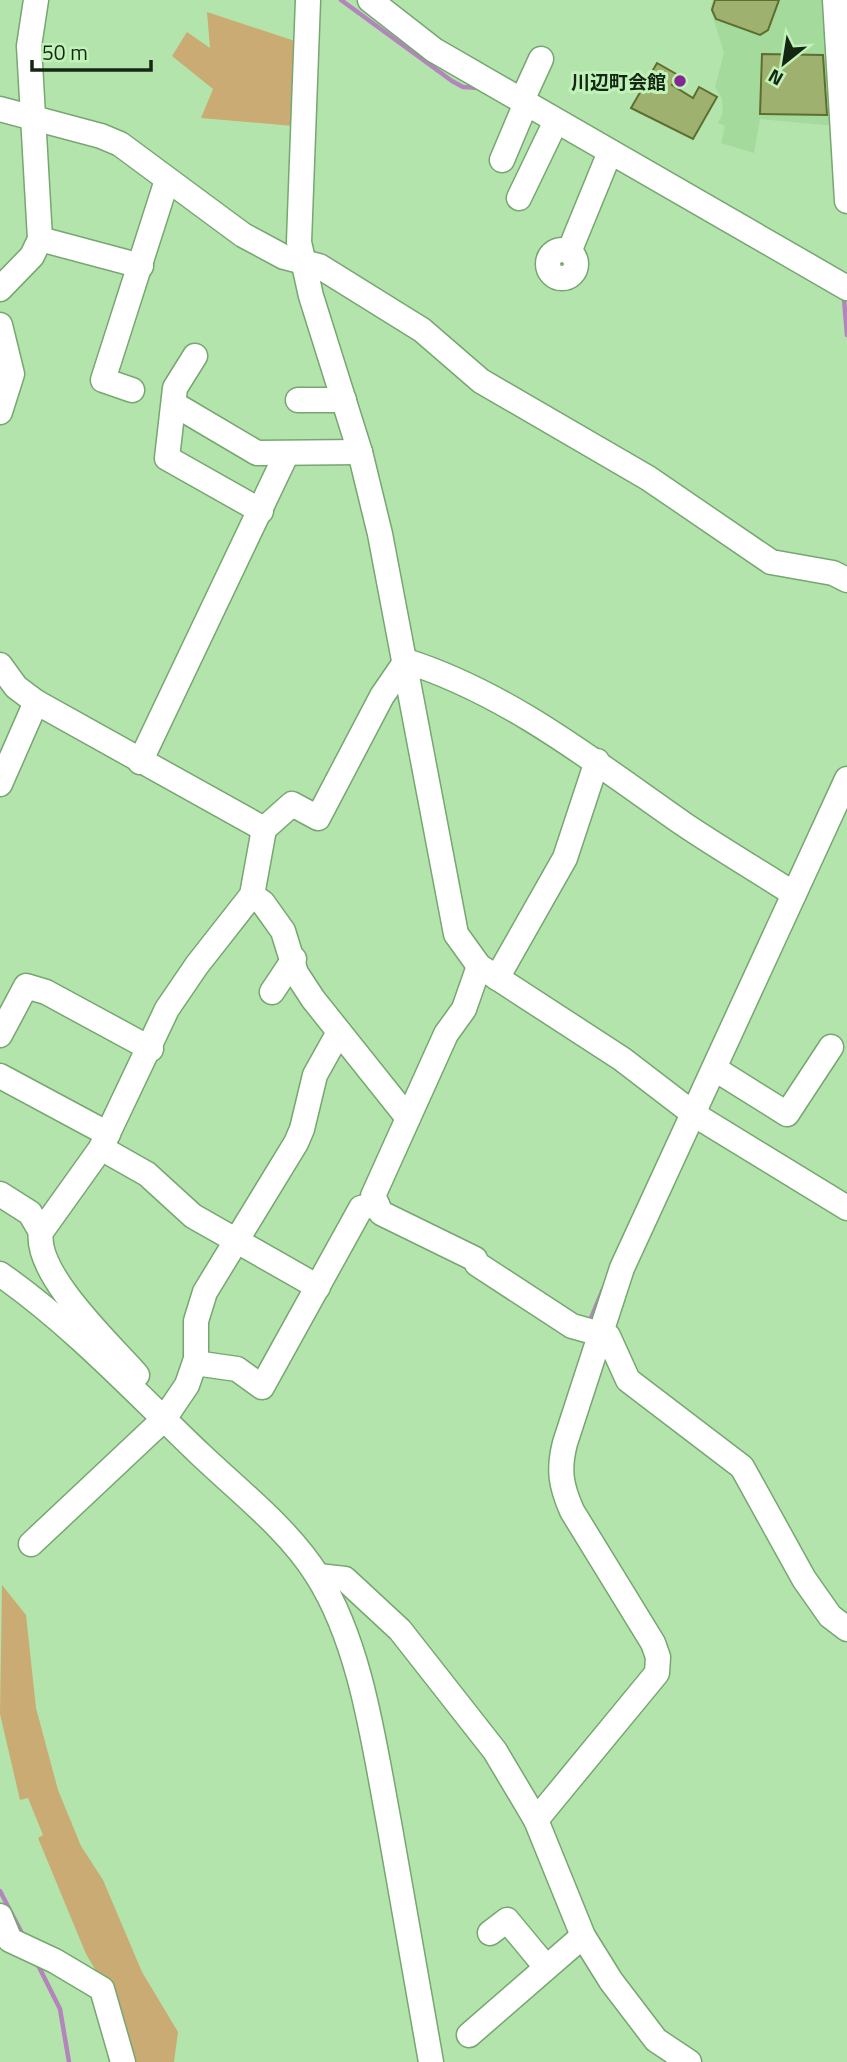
<svg xmlns="http://www.w3.org/2000/svg" width="847" height="2062" font-family="'Titillium Web','Noto Sans JP',sans-serif">
	<style>
		.built { fill: #a4da9c }
		.green { fill: #caab73 }
		.lines { fill: none; stroke-linecap: round; stroke-linejoin: round }
		.stream { stroke: #b485bc; stroke-width: 4.5 }
		.building { fill: #9eb16f; stroke: #5e6e2e; stroke-width: 2 }
		.minor-casing { stroke: #77a671; stroke-width: 27 }
		.minor { stroke: #fff; stroke-width: 24 }
		.poi-dot { fill: #832793; stroke: #c0f2b9; stroke-width: 2.5 }
		.labels { text-anchor: middle; dominant-baseline: central; stroke-width: 6; stroke-linejoin: round; paint-order: stroke }
		.poi-label { font-size: 19px; font-weight: bold; fill: #142712; stroke: #c0f2b9; text-anchor: end }
	</style>
	<rect width="100%" height="100%" fill="#b3e4ac"/>
	<!-- built -->
	<polygon class="built" points="713,0 830,0 836,126 760,119 754,153 721,143 725,126 718,123 723,112 722,99 715,87 724,53 710,8"/>
	<!-- green -->
	<g class="green">
		<polygon points="207,12 295,41 293,126 201,118 213,89 172,56 187,32 210,48"/>
		<polygon points="2,1585 26,1615 36,1708 58,1790 81,1846 103,1880 142,1972 178,2032 174,2062 129,2062 104,1984 86,1954 38,1838 43,1835 28,1798 20,1800 0,1714"/>
	</g>
	<g class="lines">
		<!-- stream -->
		<g class="stream">
			<polyline points="341,0 452,81 463,87 480,88"/>
			<polyline points="844,299 847,335"/>
			<polyline points="591,1318 603,1289"/>
			<polyline points="0,1891 24,1937"/>
			<polyline points="37,1963 60,2009 69,2062"/>
		</g>
	</g>
	<!-- building -->
	<g class="building">
		<polygon points="715,0 779,0 768,30 760,35 716,19 712,10"/>
		<polygon points="762,54 823,55 827,115 760,114"/>
		<polygon points="657,63 678,75 672,85 693,98 699,87 717,97 693,139 631,108"/>
	</g>
	<g class="lines">
		<!-- minor casing -->
		<g class="minor-casing">
			<g id="minor">
				<polyline points="308,0 299,242 311,296 360,452 380,534 456,934 479,966 622,1059 695,1115 847,1208"/>
				<polyline points="370,0 434,50 847,288"/>
				<polyline points="835,0 847,201"/>
				<polyline points="0,109 101,136 120,144 243,235 284,257 319,266 422,330 481,381 648,478 771,562 833,573 847,580"/>
				<polyline points="502,160 526,103 524,96 541,59"/>
				<polyline points="519,198 556,121"/>
				<polyline points="40,239 141,266"/>
				<circle cx="562" cy="264" r="14"/>
				<polyline points="569,252 610,152"/>
				<polyline points="0,289 32,256 40,239 29,46 36,0"/>
				<polyline points="0,325 12,374 0,412"/>
				<polyline points="195,356 175,388 167,458 261,511"/>
				<polyline points="132,390 103,380 167,180"/>
				<polyline points="298,400 344,400"/>
				<polyline points="174,404 257,453 360,452"/>
				<path d="M406,661c104,33 191,103 279,164 36,24 73,46 109,69"/>
				<polyline points="0,665 16,687 36,702 264,829 292,804 318,818 382,696 406,661"/>
				<polyline points="140,762 286,455"/>
				<polyline points="0,784 36,702"/>
				<polyline points="252,895 263,903 283,931 296,973 313,999 408,1118"/>
				<polyline points="479,966 464,1009 446,1034 373,1196 381,1213 475,1259 477,1264 572,1326 608,1336 628,1380 742,1467 804,1579 830,1616 847,1629"/>
				<polyline points="497,978 565,858 597,761"/>
				<polyline points="272,992 294,959"/>
				<polyline points="0,1035 26,986 46,992 151,1049"/>
				<polyline points="715,1069 787,1114 831,1047"/>
				<polyline points="0,1076 108,1134"/>
				<polyline points="101,1148 147,1174 193,1216 318,1287"/>
				<polyline points="0,1194 30,1213 41,1232"/>
				<path d="M0,1274c73,51 136,119 200,180 40,38 88,75 117,121 44,69 57,169 72,248 14,80 28,159 42,239"/>
				<polyline points="195,1363 237,1369 262,1387 361,1208 377,1204"/>
				<path d="M137,1375c-26,-30 -103,-101 -96,-143l60,-84 66,-139 30,-44 55,-70 12,-66"/>
				<polyline points="31,1544 164,1419 187,1385 196,1359 196,1321 205,1292 296,1143 302,1129 315,1075 339,1032"/>
				<polyline points="318,1576 345,1579 400,1630 495,1751 536,1820 583,1936 611,1981 656,2040 689,2062"/>
				<path d="M536,1820l121,-147 1,-16 -5,-14 -81,-132c-11,-25 -14,-41 -7,-68l57,-175 225,-489"/>
				<polyline points="0,1916 10,1940 55,1961 102,1989 123,2062"/>
				<polyline points="490,1933 507,1920 546,1967"/>
				<polyline points="469,2035 583,1936"/>
			</g>
		</g>
		<!-- minor -->
		<use href="#minor" class="minor"/>
	</g>
	<!-- markers -->
	<circle class="poi-dot" cx="680" cy="81" r="7"/>
	<g class="labels">
		<!-- poi labels -->
		<g class="poi-label">
			<text x="666" y="81">川辺町会館</text>
		</g>
	</g>
	<!-- north arrow -->
	<g transform="translate(784 63) rotate(210)" stroke="#c0f2b9" stroke-width="5" paint-order="stroke">
	<path d="M0-5L12 26L0 18L-12 26Z" fill="#142712"/>
	<text y="-10" font-size="19" font-weight="bold" text-anchor="middle" fill="#142712">N</text>
	</g>
	<!-- scale -->
	<path d="M32 60v10h119v-10" fill="none" stroke="#142712" stroke-width="3.5"/>
	<text x="42" y="60" font-size="21" fill="#142712" stroke="#c0f2b9" stroke-width="5" paint-order="stroke">50 m</text>
</svg>
